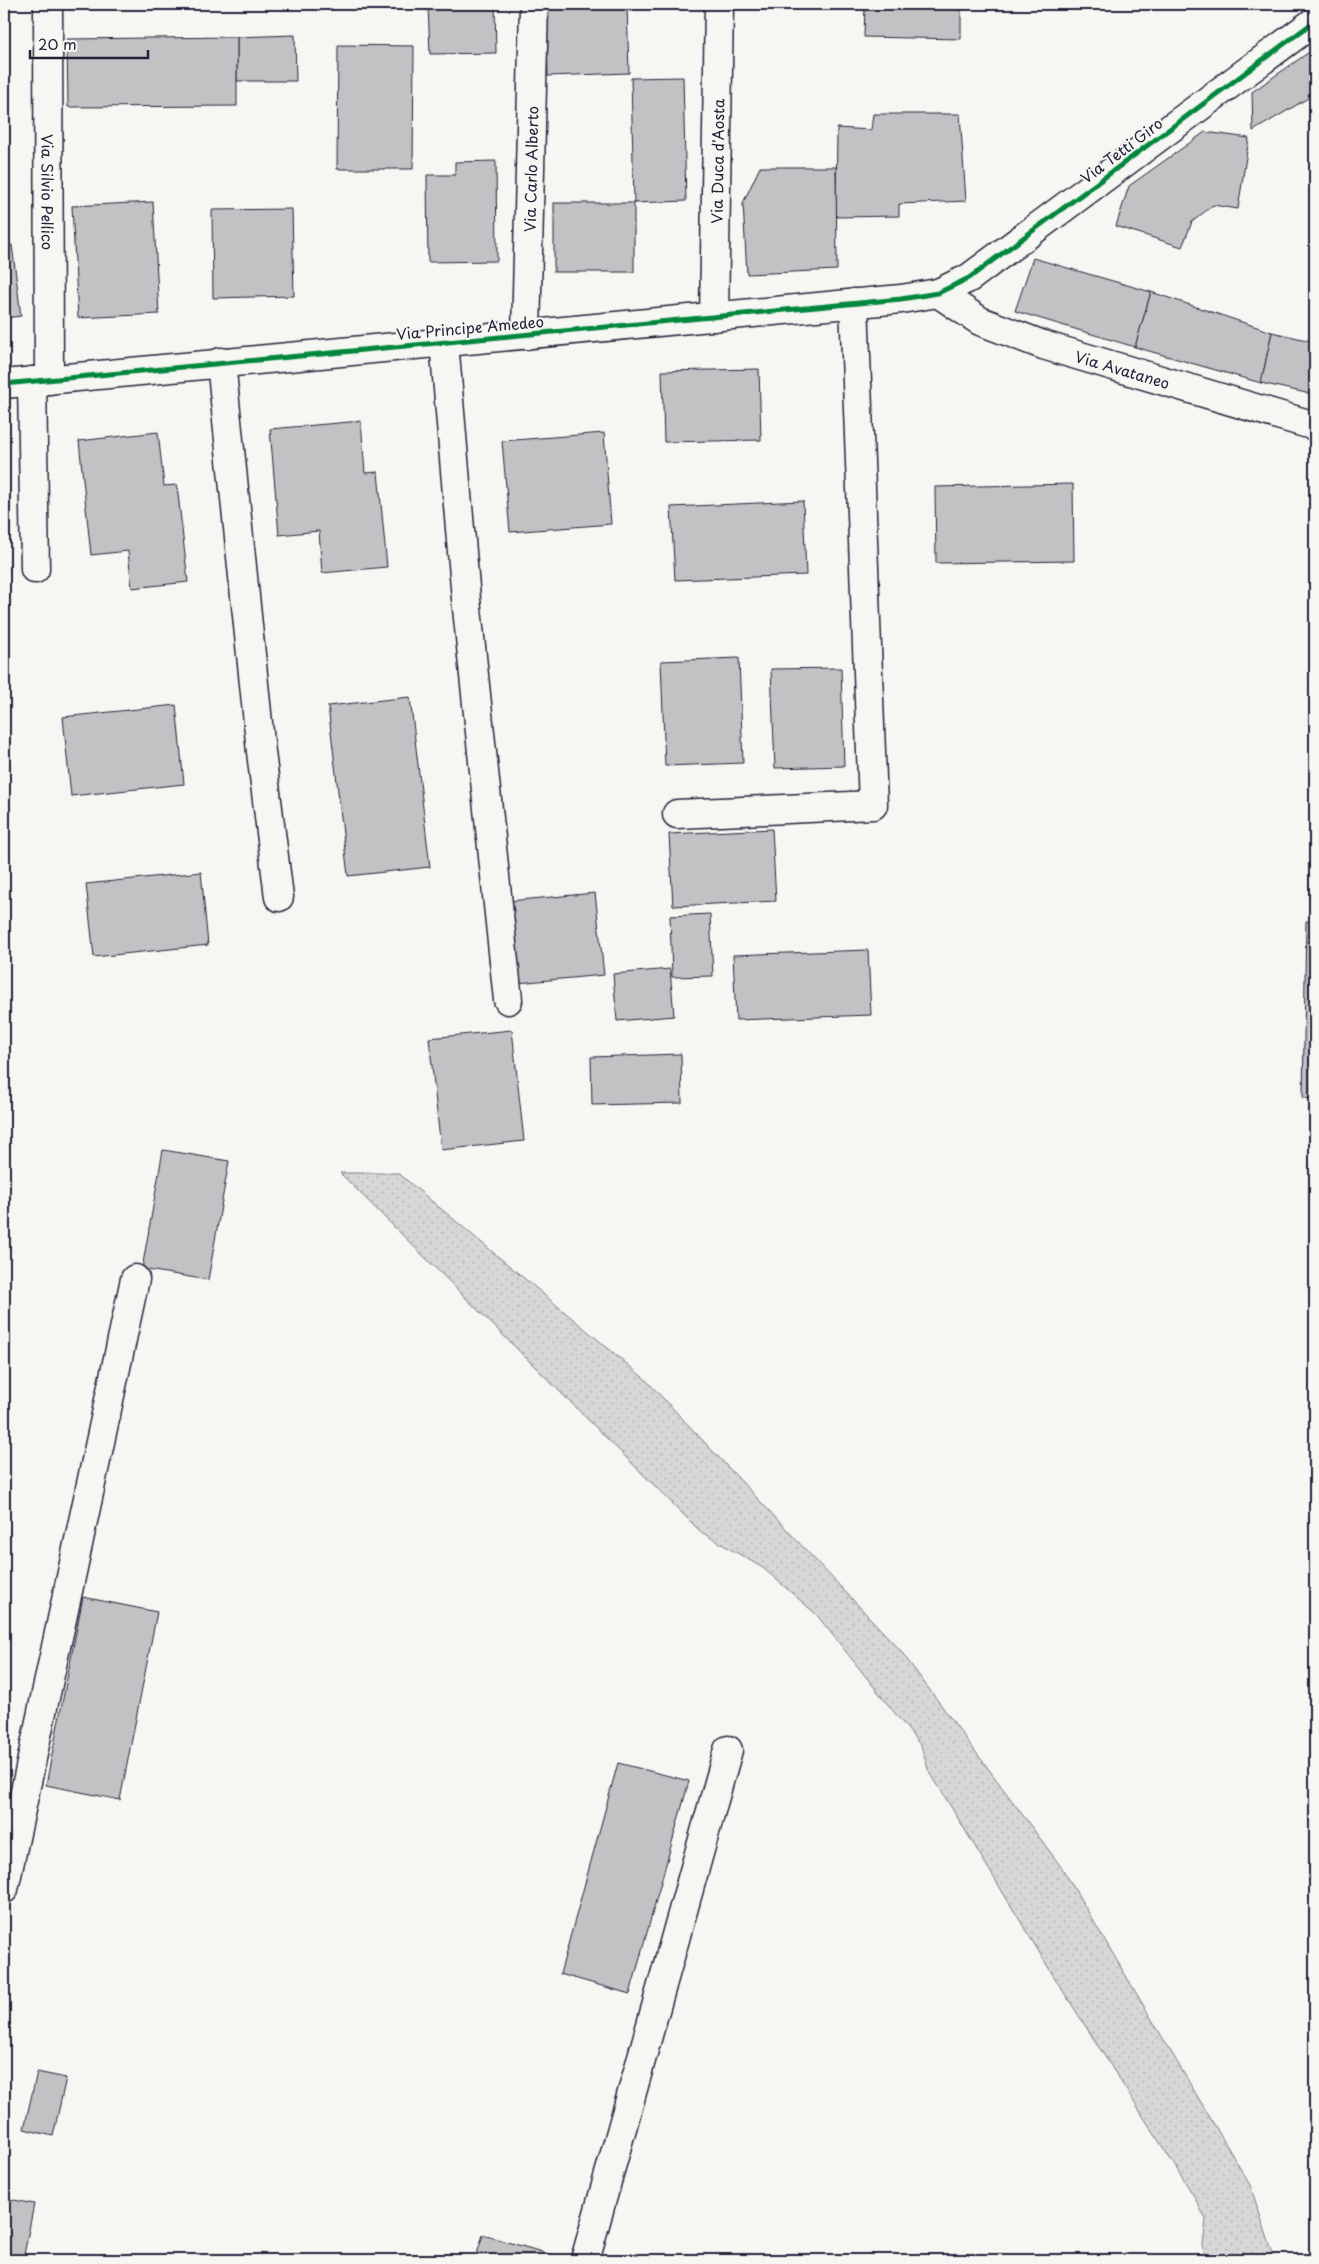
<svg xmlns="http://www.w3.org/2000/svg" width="1319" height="2264" font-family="'Playpen Sans',sans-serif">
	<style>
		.grass { fill: url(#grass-dots); stroke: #7c7c89 }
		.building { fill: #c2c2c4; stroke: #22223b }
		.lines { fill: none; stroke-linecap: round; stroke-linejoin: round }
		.minor-casing { stroke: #22223b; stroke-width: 31 }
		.minor { stroke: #f6f6f2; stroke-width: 28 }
		.cycleway-casing { stroke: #f6f6f2; stroke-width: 8 }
		.cycleway { stroke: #00873e; stroke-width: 5 }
		.labels { text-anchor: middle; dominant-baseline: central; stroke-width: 4; stroke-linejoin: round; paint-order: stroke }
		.street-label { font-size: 15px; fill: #22223b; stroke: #f6f6f2 }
	</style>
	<defs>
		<pattern id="grass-dots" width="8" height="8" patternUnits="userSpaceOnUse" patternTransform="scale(1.25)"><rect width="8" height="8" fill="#d7d7d7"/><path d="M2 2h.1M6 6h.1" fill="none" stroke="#b8b8b9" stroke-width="1.8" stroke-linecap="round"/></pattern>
	</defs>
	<rect width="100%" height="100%" fill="#f6f6f2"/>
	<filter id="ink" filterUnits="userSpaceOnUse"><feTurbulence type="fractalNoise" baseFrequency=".02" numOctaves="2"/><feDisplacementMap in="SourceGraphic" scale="10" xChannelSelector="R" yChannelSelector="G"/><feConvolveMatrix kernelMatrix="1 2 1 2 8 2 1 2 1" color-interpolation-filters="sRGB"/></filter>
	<g filter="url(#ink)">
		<!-- grass -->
		<polygon class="grass" points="340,1173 398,1173 645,1379 900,1650 1062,1868 1250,2185 1275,2260 1205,2260 1203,2245 1206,2220 1194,2196 1056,1980 928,1769 921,1746 816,1614 763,1568 701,1532"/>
		<!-- building -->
		<g class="building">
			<polygon points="428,4 495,4 496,53 430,54"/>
			<polygon points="546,4 627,4 629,73 548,76"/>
			<polygon points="865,4 961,4 961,39 864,37"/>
			<polygon points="295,35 296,81 237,81 237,37"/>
			<polygon points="237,37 237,106 68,107 67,39"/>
			<polygon points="338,45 414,46 413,169 337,169"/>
			<polygon points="1315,48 1315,94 1253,131 1252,92"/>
			<polygon points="683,77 686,201 634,203 631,78"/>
			<polygon points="873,114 960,114 966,201 899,204 899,216 836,217 837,128 871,130"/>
			<polygon points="1205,132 1249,138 1238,209 1213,205 1192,222 1182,247 1116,226 1129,186"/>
			<polygon points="496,161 497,261 428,262 427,175 455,175 455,162"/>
			<polygon points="760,167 836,167 837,270 747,274 743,203"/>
			<polygon points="153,202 159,314 78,318 72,206"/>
			<rect x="554" y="203" width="80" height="69"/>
			<polygon points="292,209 294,296 213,298 212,210"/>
			<polygon points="12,245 21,316 4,318 4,246"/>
			<polygon points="1033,258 1151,292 1135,347 1015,311"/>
			<polygon points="1151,292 1272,332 1261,383 1135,347"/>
			<polygon points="1272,332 1315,342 1315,395 1261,383"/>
			<polygon points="759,369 761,440 664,442 662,371"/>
			<polygon points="361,421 365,473 378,472 387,567 322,573 319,531 279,535 270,429"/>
			<polygon points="158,432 164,486 177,485 188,582 132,588 128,551 91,555 79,441"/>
			<polygon points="604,433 611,524 510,532 502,441"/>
			<polygon points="1073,484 1074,561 936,563 935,487"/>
			<polygon points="803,501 806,575 675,580 671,507"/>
			<polygon points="1315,519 1315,661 1312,661"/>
			<polygon points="739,658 743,763 665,766 661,661"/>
			<polygon points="841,668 844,766 775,768 771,669"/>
			<polygon points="410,697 430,867 348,876 328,706"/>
			<polygon points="176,705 184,784 71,796 63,717"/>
			<polygon points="772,829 776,901 673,906 669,834"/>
			<polygon points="201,872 208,945 94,957 86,884"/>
			<polygon points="595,893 604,975 517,983 509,901"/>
			<polygon points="710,914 713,976 672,977 670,916"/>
			<polygon points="1306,921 1315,922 1315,1099 1303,1098"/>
			<polygon points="868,950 871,1015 736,1020 733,955"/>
			<polygon points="670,969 674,1016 617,1021 613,974"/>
			<polygon points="512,1030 524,1141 441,1150 429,1038"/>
			<polygon points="681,1054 682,1103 592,1105 591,1057"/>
			<polygon points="163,1150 229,1161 208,1280 142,1269"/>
			<polygon points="83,1597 157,1612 120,1800 46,1785"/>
			<polygon points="618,1763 689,1781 630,1994 560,1974"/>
			<polygon points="37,2072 66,2078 53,2136 24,2129"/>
			<polygon points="4,2198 34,2204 23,2260 4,2260"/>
			<polygon points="483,2235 556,2256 555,2260 475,2260"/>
		</g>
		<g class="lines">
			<!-- minor casing -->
			<g class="minor-casing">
				<g id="minor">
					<path id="s1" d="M48,4l1,376"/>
					<path id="s2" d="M938,293l42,28 63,24 272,81"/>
					<path id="s3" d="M714,317l5,-313"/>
					<path id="s4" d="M526,335l8,-331"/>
					<polyline points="444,342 466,599 508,1000"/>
					<polyline points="221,362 261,752 279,897"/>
					<polyline points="32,381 35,569"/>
					<polyline points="4,384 901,299 938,293 969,278 1315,21"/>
					<polyline points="677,814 873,805 854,303"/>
					<polyline points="4,1889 135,1279"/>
					<polyline points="585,2260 728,1750"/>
				</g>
			</g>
			<!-- minor -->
			<use href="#minor" class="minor"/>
			<!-- cycleway casing -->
			<g class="cycleway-casing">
				<polyline id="cycleway" points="4,384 901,299 938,293 969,278 1315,21"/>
			</g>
			<!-- cycleway -->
			<use href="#cycleway" class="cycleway"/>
		</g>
	</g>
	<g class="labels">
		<!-- street labels -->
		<g class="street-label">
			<text transform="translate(1121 150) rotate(-37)">Via Tetti Giro</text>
			<text stroke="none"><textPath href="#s3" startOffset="156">Via Duca d'Aosta</textPath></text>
			<text stroke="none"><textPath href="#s4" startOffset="166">Via Carlo Alberto</textPath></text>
			<text stroke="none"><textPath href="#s1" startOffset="188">Via Silvio Pellico</textPath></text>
			<text transform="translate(470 327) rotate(-5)">Via Principe Amedeo</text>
			<text stroke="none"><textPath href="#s2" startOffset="201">Via Avataneo</textPath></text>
		</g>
	</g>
	<!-- margin -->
	<rect width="1319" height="2264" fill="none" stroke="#f6f6f2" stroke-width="20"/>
	<rect x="10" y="10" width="1299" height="2244" fill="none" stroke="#22223b" stroke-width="2" filter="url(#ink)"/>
	<!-- scale -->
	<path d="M30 50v8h118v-8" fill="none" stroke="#22223b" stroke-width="2.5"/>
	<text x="38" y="50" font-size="15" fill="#22223b" stroke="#f6f6f2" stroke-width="4" paint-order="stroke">20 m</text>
</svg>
